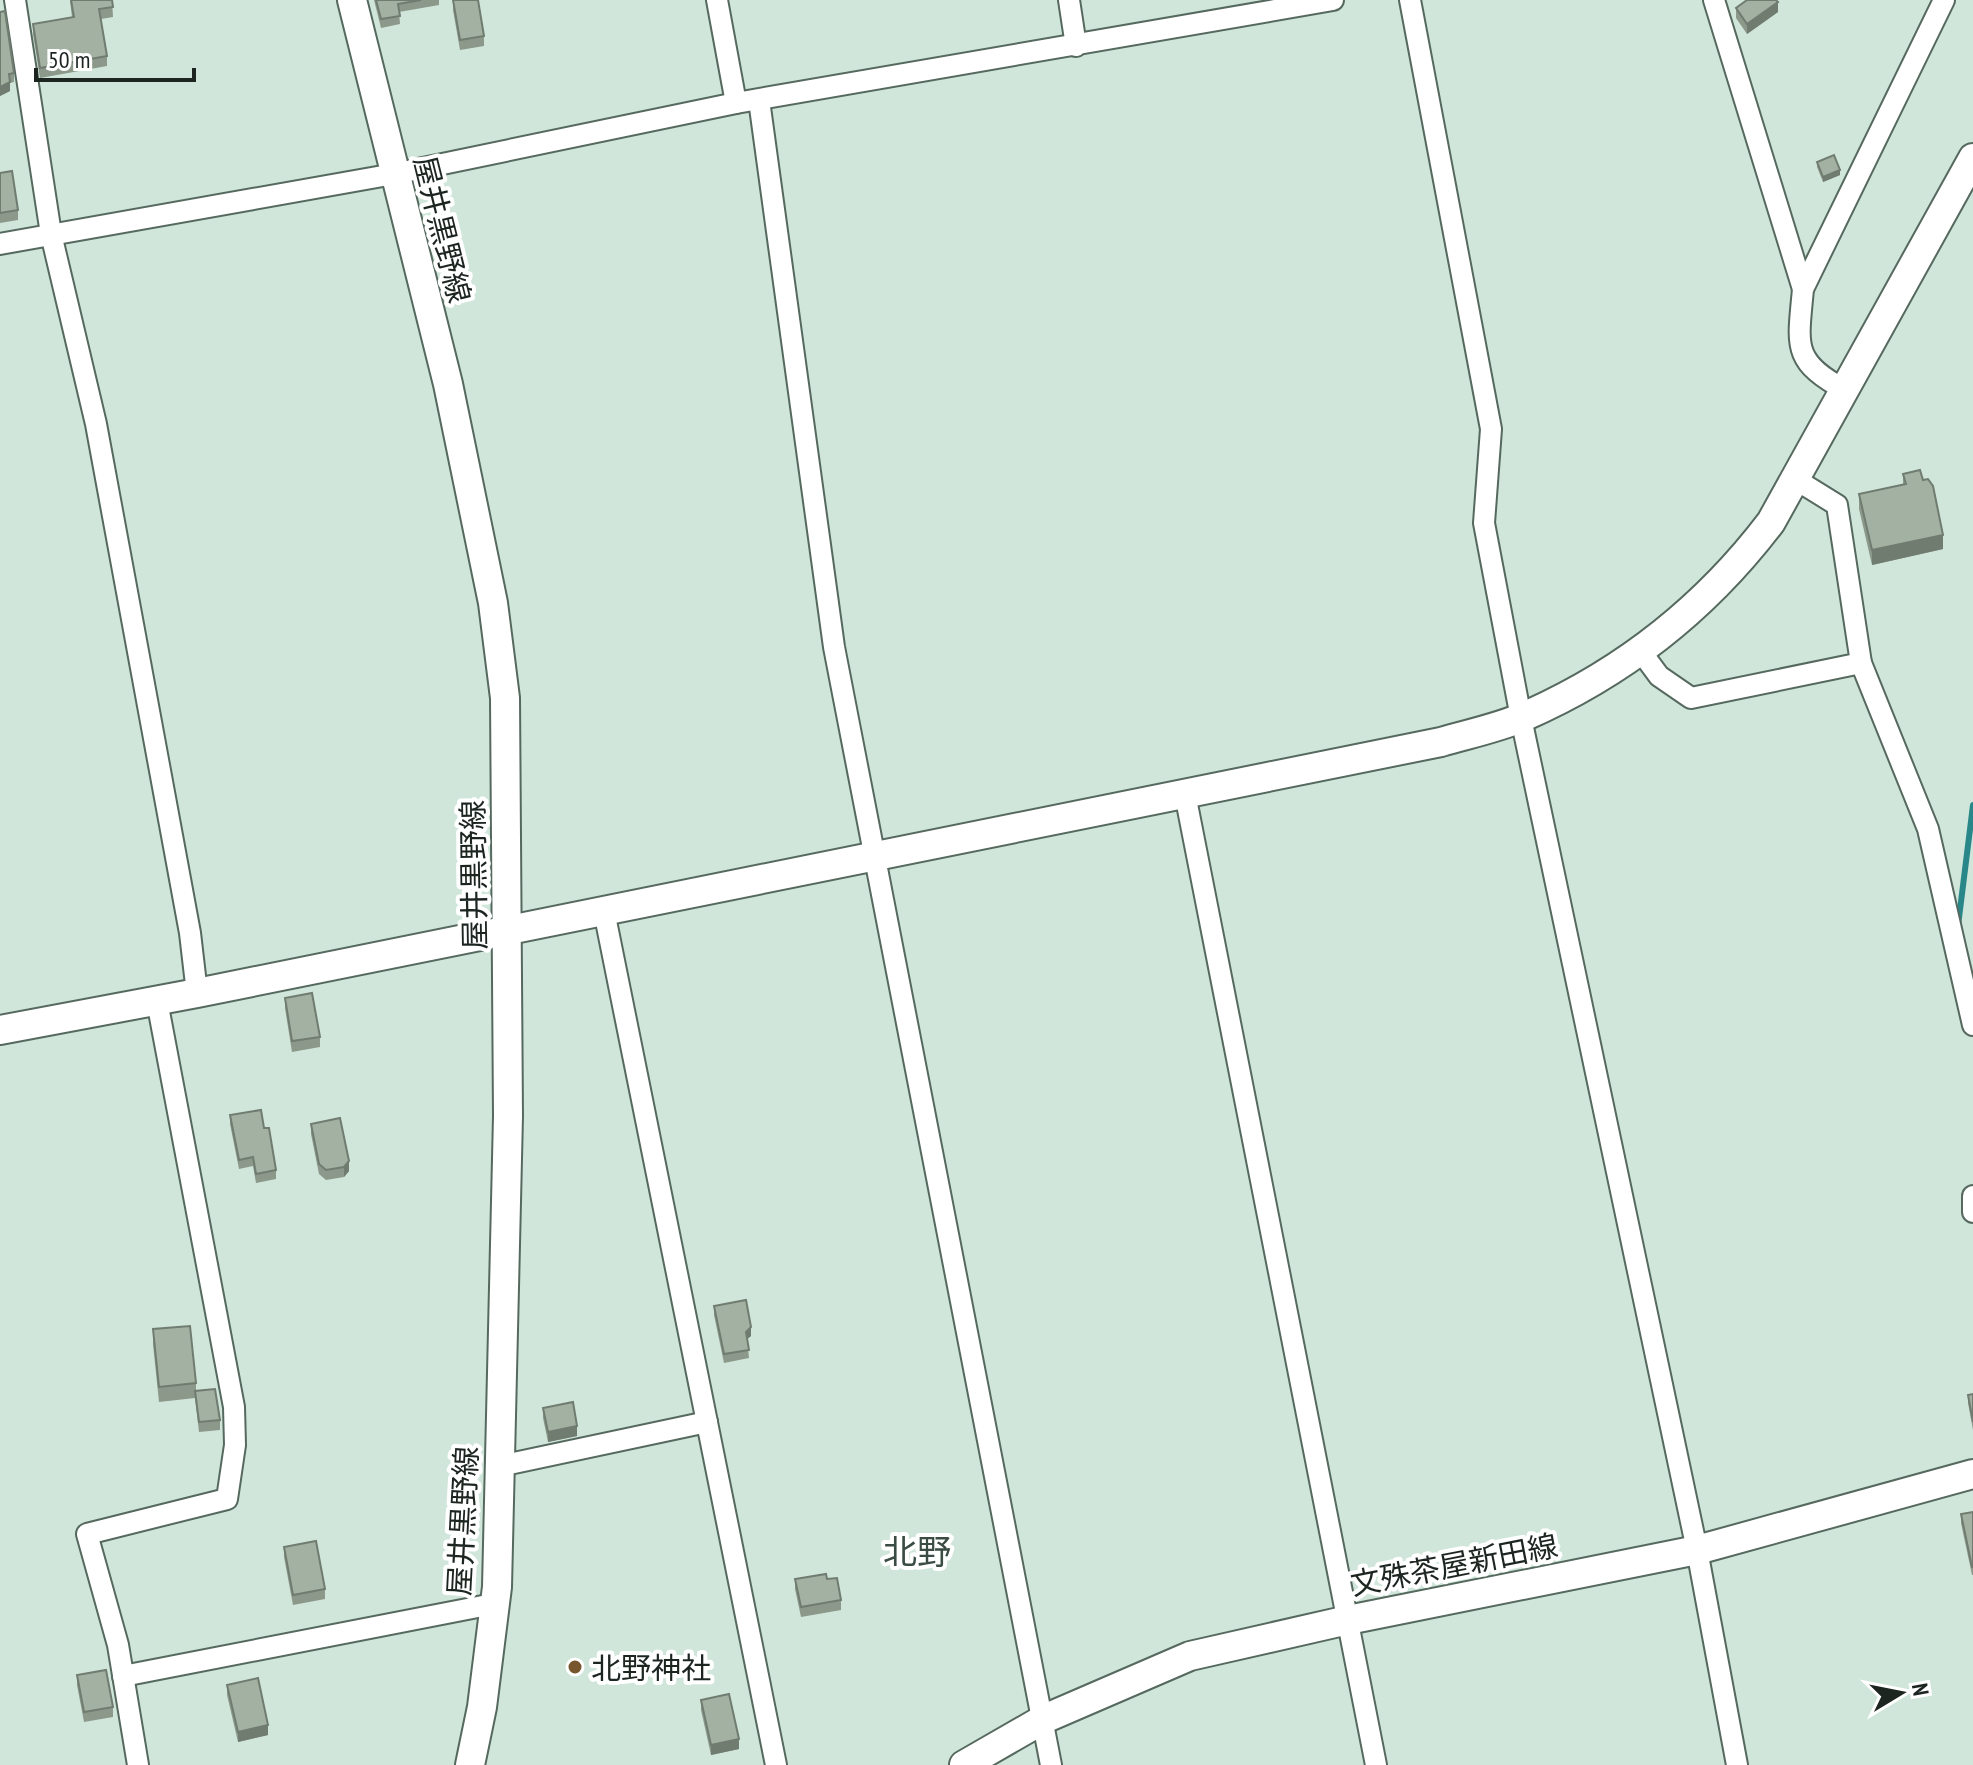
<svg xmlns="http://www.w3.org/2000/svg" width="1973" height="1765" font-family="'PT Sans Narrow','Noto Sans JP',sans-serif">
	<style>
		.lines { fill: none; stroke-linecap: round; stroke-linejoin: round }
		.stream { stroke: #29878a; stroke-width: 6 }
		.street-casing { stroke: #56695f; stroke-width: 24 }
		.secondary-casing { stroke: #56695f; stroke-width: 32 }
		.street { stroke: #fff; stroke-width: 20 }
		.secondary { stroke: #fff; stroke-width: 28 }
		.wall { fill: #8b988a }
		.shaded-wall { fill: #717c71 }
		.building { fill: #a2b1a1; stroke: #717c71; stroke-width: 2 }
		.poi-dot { fill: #77562d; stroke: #fff; stroke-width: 3 }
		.labels { text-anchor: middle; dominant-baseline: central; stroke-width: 8; stroke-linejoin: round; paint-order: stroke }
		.street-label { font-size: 30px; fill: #1d2521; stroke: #fff }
		.poi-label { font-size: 30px; fill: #1d2521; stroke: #fff; text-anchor: start }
		.quarter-label { font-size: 34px; fill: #3a4c43; stroke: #fff }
	</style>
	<rect width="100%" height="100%" fill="#d0e6da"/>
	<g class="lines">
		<!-- stream -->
		<polyline class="stream" points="1958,926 1973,805"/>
		<!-- street casing -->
		<g class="street-casing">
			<g id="street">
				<polyline points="15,0 51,234 96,424 190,933 197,993"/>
				<polyline points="717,0 736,103"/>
				<polyline points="1069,0 1076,46"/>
				<polyline points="1410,0 1491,429 1484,523 1521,718 1697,1550 1737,1765"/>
				<polyline points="1714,0 1803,289"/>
				<polyline points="759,100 834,647 1051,1765"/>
				<polyline points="0,244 394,174 736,103 1333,0"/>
				<path d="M1845,390c-54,-29 -47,-45 -42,-101l141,-289"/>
				<polyline points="1642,653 1659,676 1691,698 1861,663 1837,505 1795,479"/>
				<polyline points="1861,663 1928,829 1973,1025"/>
				<polyline points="1185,794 1376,1765"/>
				<polyline points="604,911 776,1765"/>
				<polyline points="1973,1196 1973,1212"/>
				<polyline points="500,1466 707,1422"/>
				<polyline points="123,1676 493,1604"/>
				<polyline points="138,1765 118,1645 87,1534 227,1499 235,1445 234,1407 157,1001"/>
			</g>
		</g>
		<!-- secondary casing -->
		<g class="secondary-casing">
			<g id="secondary">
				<polyline points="352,0 448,384 493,603 505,698 508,1116 497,1587 482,1707 470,1765"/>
				<path d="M0,1030l197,-37 1244,-251c27,-8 57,-14 82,-25 101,-44 182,-108 248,-195l202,-364"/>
				<polyline points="964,1765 1044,1719 1190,1656 1348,1620 1697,1550 1973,1474"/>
			</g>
		</g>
		<!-- street -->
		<use href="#street" class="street"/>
		<!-- secondary -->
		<use href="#secondary" class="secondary"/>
	</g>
	<!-- wall -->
	<g class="wall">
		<polygon points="70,0 112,0 113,17 101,19 107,56 107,66 40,78 33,34 33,24 72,17"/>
		<polygon points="374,0 439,0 439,5 399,12 400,24 381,28"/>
		<polygon points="453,0 484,36 484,46 460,50 453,10"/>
		<polygon points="1736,8 1778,12 1747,34 1736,18"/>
		<polygon points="0,12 14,73 14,82 10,83 10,91 0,96"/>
		<polygon points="1817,162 1840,175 1823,182 1817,167"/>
		<polygon points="0,173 18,210 18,220 0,223"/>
		<polygon points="1903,474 1943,549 1872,565 1859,509 1859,494 1903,484"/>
		<polygon points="285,998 320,1037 320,1047 292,1052 285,1008"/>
		<polygon points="230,1115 264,1128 276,1170 276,1179 256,1183 253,1166 239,1169 230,1124"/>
		<polygon points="311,1124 349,1171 344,1177 326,1180 319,1174 311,1134"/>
		<polygon points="714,1306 751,1336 747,1339 749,1358 724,1363 714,1315"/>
		<polygon points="153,1329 196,1383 196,1391 220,1420 220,1430 199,1432 195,1398 159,1402 153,1344"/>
		<polygon points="1973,1394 1973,1430 1968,1403 1968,1395"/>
		<polygon points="543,1408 577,1436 548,1442 543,1418"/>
		<polygon points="1973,1512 1973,1575 1972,1575 1961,1523 1961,1514"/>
		<polygon points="284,1547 325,1589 325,1599 293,1605 284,1557"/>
		<polygon points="795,1579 827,1579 841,1600 841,1610 801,1617 795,1589"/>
		<polygon points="77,1675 113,1707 113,1717 84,1722 77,1685"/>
		<polygon points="227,1685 268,1735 238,1742 227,1695"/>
		<polygon points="701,1700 739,1749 711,1755 701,1710"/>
	</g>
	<!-- shaded-wall -->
	<g class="shaded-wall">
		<polygon points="1778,2 1778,12 1747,34 1747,24"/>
		<polygon points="10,82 10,91 0,96 0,87"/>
		<polygon points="1840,170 1840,175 1823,182 1823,177"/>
		<polygon points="1943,535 1943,549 1872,565 1872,550"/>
		<polygon points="349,1161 349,1171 344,1177 344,1167"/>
		<polygon points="751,1327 751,1336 746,1340 746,1332"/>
		<polygon points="577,1426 577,1436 548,1442 548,1432"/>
		<polygon points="268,1725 268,1735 238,1742 238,1732"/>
		<polygon points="739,1739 739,1749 711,1755 711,1745"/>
	</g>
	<!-- building -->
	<g class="building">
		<polygon points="71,0 112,0 113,7 99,9 107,56 40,68 33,24 74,17"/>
		<polygon points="376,0 421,0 398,4 400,16 381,19"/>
		<polygon points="453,0 478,0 484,36 460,40"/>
		<polygon points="1747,0 1776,0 1778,2 1747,24 1736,8"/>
		<polygon points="5,11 14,73 9,74 10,82 0,87 0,12"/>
		<polygon points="1834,155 1840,170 1823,177 1817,162"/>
		<polygon points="12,171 18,210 0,213 0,173"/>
		<polygon points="1920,470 1923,480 1928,479 1933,486 1943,535 1872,550 1859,494 1906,484 1903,474"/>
		<polygon points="312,993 320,1037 292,1041 285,998"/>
		<polygon points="261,1110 264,1128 269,1128 276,1170 256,1174 253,1157 239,1160 230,1115"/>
		<polygon points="340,1118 349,1161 344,1167 326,1170 319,1164 311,1124"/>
		<polygon points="746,1300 751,1327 746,1332 749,1350 724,1354 714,1306"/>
		<polygon points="190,1326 196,1383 159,1387 153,1329"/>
		<polygon points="215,1389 220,1420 199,1422 195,1391"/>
		<polygon points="1973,1394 1973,1422 1968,1395"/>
		<polygon points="573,1402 577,1426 548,1432 543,1408"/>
		<polygon points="1973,1512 1973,1567 1972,1567 1961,1514"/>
		<polygon points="316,1541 325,1589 293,1595 284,1547"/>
		<polygon points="826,1574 827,1579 837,1578 841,1600 801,1607 795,1579"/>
		<polygon points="106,1670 113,1707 84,1712 77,1675"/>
		<polygon points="258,1678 268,1725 238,1732 227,1685"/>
		<polygon points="729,1694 739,1739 711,1745 701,1700"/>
	</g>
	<!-- markers -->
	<circle class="poi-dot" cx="575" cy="1667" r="8"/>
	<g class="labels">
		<!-- street labels -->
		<g class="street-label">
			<text transform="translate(443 229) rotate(76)">屋井黒野線</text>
			<text transform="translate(473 875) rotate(-91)">屋井黒野線</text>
			<text transform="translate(462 1521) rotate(-87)">屋井黒野線</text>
			<text transform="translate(1454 1564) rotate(-11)">文殊茶屋新田線</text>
		</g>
		<!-- poi labels -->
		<g class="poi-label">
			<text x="591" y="1667">北野神社</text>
		</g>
		<!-- quarter labels -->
		<g class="quarter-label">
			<text x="917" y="1551">北野</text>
		</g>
	</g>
	<!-- north arrow -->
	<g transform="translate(1901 1693) rotate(80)" stroke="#ffffff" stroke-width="6" paint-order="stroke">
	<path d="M0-6L14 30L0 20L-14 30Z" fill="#1d2521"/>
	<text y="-12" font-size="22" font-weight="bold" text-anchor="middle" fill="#1d2521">N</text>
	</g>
	<!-- scale -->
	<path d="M36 68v12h158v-12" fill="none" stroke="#1d2521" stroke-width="4"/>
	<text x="48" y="68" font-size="24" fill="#1d2521" stroke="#ffffff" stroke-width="6" paint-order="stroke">50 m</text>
</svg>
